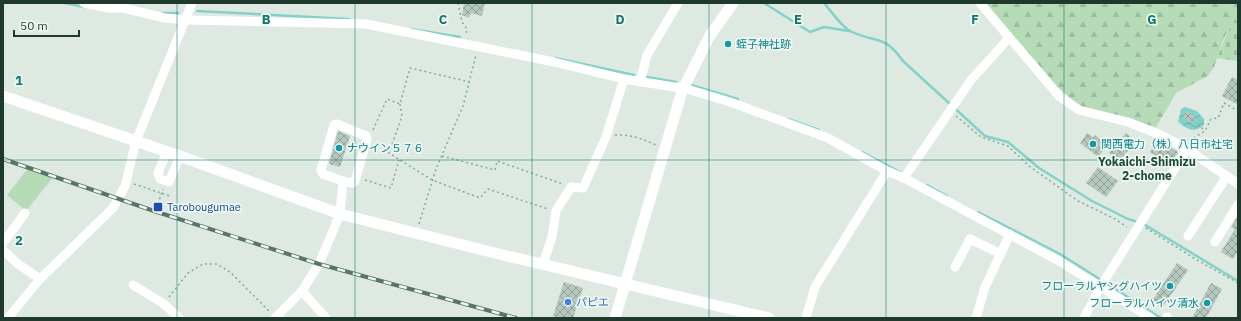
<svg xmlns="http://www.w3.org/2000/svg" width="1241" height="321" font-family="'IBM Plex Sans','Noto Sans JP',sans-serif">
	<style>
		.forest { fill: url(#forest-firs) }
		.cemetery { fill: url(#cemetery-stones) }
		.green { fill: #b6dcb7 }
		.water { fill: url(#water-waves) }
		.lines { fill: none; stroke-linecap: round; stroke-linejoin: round }
		.stream { stroke: #84d1ca; stroke-width: 2.5 }
		.building { fill: url(#building-cross-hatch) }
		.path { stroke: #7dae93; stroke-width: 1.5; stroke-dasharray: 2 3; stroke-linecap: butt }
		.minor { stroke: #fff; stroke-width: 9 }
		.tertiary { stroke: #fff; stroke-width: 11 }
		.rail-casing { stroke: #597567; stroke-width: 4 }
		.rail { stroke: #eef7f0; stroke-width: 2.5; stroke-dasharray: 8; stroke-linecap: butt }
		.grid { fill: none; stroke: #0f766e; stroke-width: 1; stroke-opacity: 0.55 }
		.culture-dot { fill: #0f9aa8; stroke: #eef7f0; stroke-width: 1.5 }
		.transit-dot { fill: #1a4fb4; stroke: #eef7f0; stroke-width: 1.5 }
		.shop-dot { fill: #3f7fe0; stroke: #eef7f0; stroke-width: 1.5 }
		.labels { text-anchor: middle; dominant-baseline: central; stroke-width: 3.5; stroke-linejoin: round; paint-order: stroke }
		.culture-label { font-size: 11px; fill: #0d838f; stroke: #eef7f0; text-anchor: start }
		.transit-label { font-size: 11px; fill: #164399; stroke: #eef7f0; text-anchor: start }
		.shop-label { font-size: 11px; fill: #366cbe; stroke: #eef7f0; text-anchor: start }
		.neighbourhood-label { font-size: 12px; font-weight: bold; fill: #1b4b34; stroke: #eef7f0 }
		.grid-label { font-size: 13px; text-anchor: middle; font-weight: bold; fill: #0f766e; stroke: #eef7f0; stroke-width: 3.5; stroke-linejoin: round; paint-order: stroke }
	</style>
	<defs>
		<pattern id="forest-firs" width="22" height="20" patternUnits="userSpaceOnUse"><rect width="22" height="20" fill="#b6dcb7"/><path d="M5 1l3.5 6h-7zM16 11l3.5 6h-7z" fill="#9cbe9e"/></pattern>
		<pattern id="cemetery-stones" width="16" height="16" patternUnits="userSpaceOnUse"><rect width="16" height="16" fill="#b6dcb7"/><path d="M2 7V4a2 2 0 0 1 4 0v3zM10 15v-3a2 2 0 0 1 4 0v3z" fill="#9cbe9e"/></pattern>
		<pattern id="water-waves" width="16" height="10" patternUnits="userSpaceOnUse"><rect width="16" height="10" fill="#84d1ca"/><path d="M0 5q4-4 8 0t8 0" fill="none" stroke="#6baba4"/></pattern>
		<pattern id="building-cross-hatch" width="8" height="8" patternUnits="userSpaceOnUse"><rect width="8" height="8" fill="#b6c7bd"/><path d="M0 0l8 8M0 8l8-8" fill="none" stroke="#93a39a"/></pattern>
	</defs>
	<rect width="100%" height="100%" fill="#deeae1"/>
	<!-- forest -->
	<polygon class="forest" points="985,3 1238,3 1238,21 1233,20 1224,38 1214,67 1208,76 1176,93 1156,127 1082,108 1051,81"/>
	<!-- cemetery -->
	<polygon class="cemetery" points="1233,19 1238,21 1238,61 1217,58"/>
	<!-- green -->
	<polygon class="green" points="29,167 55,175 26,211 7,195"/>
	<!-- water -->
	<path class="water" d="M1185,107l12,4 7,8v6c-11,9 -16,4 -26,-3l3,-13z"/>
	<g class="lines">
		<!-- stream -->
		<g class="stream">
			<polyline points="65,3 84,7"/>
			<polyline points="764,3 810,32 824,27 849,31"/>
			<path d="M824,3c7,8 17,23 26,28 26,13 33,2 53,30l82,75 23,6 31,26 53,33 36,18 10,3"/>
			<polyline points="197,11 349,19"/>
			<polyline points="162,13 178,13"/>
			<polyline points="411,29 460,37"/>
			<polyline points="555,58 634,75"/>
			<polyline points="647,77 676,82"/>
			<polyline points="691,85 738,99"/>
			<polyline points="788,119 819,130"/>
			<polyline points="862,152 902,173"/>
			<polyline points="927,185 947,196"/>
			<polyline points="978,212 1060,254 1161,318"/>
			<polyline points="1142,223 1238,281"/>
		</g>
	</g>
	<!-- building -->
	<g class="building">
		<polygon points="464,3 485,3 482,16 471,13 469,18 462,15"/>
		<polygon points="1232,77 1238,80 1238,105 1222,96"/>
		<polygon points="1187,111 1196,117 1191,123 1183,117"/>
		<polygon points="338,131 350,136 340,167 329,164"/>
		<polygon points="1087,133 1093,137 1095,135 1107,146 1098,157 1080,143"/>
		<polygon points="1126,133 1136,142 1119,161 1109,153"/>
		<polygon points="1157,140 1178,152 1170,165 1150,152"/>
		<polygon points="1098,167 1118,181 1106,197 1086,183"/>
		<polygon points="1238,216 1238,251 1233,259 1221,252 1235,229 1231,227"/>
		<polygon points="1177,263 1188,270 1162,308 1152,301"/>
		<polygon points="564,282 583,288 573,318 561,318 553,316"/>
		<polygon points="1211,283 1222,289 1206,318 1192,318"/>
	</g>
	<g class="lines">
		<!-- path -->
		<g class="path">
			<polyline points="458,3 462,22 467,29 466,35"/>
			<polyline points="400,104 402,116 389,153 432,180 480,198 488,189 548,209"/>
			<polyline points="956,116 981,137 1008,146 1029,166 1078,201 1115,219 1127,227"/>
			<polyline points="1198,124 1205,131"/>
			<polyline points="373,130 387,99 400,104 410,68 470,82"/>
			<path d="M615,135c15,-1 28,4 41,10"/>
			<polyline points="1192,143 1195,137 1205,131 1211,119 1218,118 1224,103 1238,111"/>
			<polyline points="442,156 495,170 497,161 563,184"/>
			<polyline points="365,180 391,188 399,160"/>
			<polyline points="134,184 170,196"/>
			<polyline points="158,204 163,189"/>
			<polyline points="419,224 436,169 463,106 476,55"/>
			<polyline points="1146,228 1197,260 1238,283"/>
			<polyline points="169,297 188,273 203,264 217,264 230,272 270,312"/>
		</g>
		<!-- minor -->
		<g class="minor">
			<polyline points="84,3 108,8 123,8 165,18 184,20 366,24 554,62 624,79 687,89 730,102 828,138 887,171 904,178 1059,261 1151,318"/>
			<polyline points="980,3 1060,97 1079,110 1128,122 1161,135 1187,149 1238,184"/>
			<polyline points="640,82 647,55 678,3"/>
			<polyline points="167,151 158,173 160,179 169,182 180,156"/>
			<polyline points="904,178 971,80 1009,38"/>
			<polyline points="1188,236 1227,176"/>
			<polyline points="1215,242 1238,205"/>
			<polyline points="3,243 25,213"/>
			<polyline points="3,250 18,264 40,279"/>
			<polyline points="543,264 552,237 556,211 571,187 583,188 606,137 624,79"/>
			<polyline points="955,267 970,239 1001,254"/>
			<polyline points="133,285 164,304 179,318"/>
			<polyline points="302,291 326,318"/>
			<polyline points="8,318 40,279 113,208 125,186 136,141 192,3"/>
			<polyline points="275,318 302,291 319,264 340,214 343,181 323,174 321,170 334,125 337,124 366,136 367,139 355,181 353,183 343,181"/>
			<polyline points="806,318 815,287 887,171"/>
			<polyline points="976,318 985,287 1010,234"/>
			<polyline points="1084,318 1101,286 1187,149"/>
			<polyline points="1167,318 1167,317"/>
		</g>
		<!-- tertiary -->
		<g class="tertiary">
			<polyline points="3,96 180,156 340,214 495,253 769,318"/>
			<polyline points="615,318 682,91 709,37 733,3"/>
		</g>
		<!-- rail casing -->
		<g class="rail-casing">
			<polyline id="rail" points="3,159 154,211 319,264 516,318"/>
		</g>
		<!-- rail -->
		<use href="#rail" class="rail"/>
	</g>
	<!-- grid -->
	<path class="grid" d="M177,3v315M355,3v315M532,3v315M709,3v315M886,3v315M1064,3v315M3,160h1235"/>
	<!-- markers -->
	<g class="culture-dot">
		<circle cx="728" cy="44" r="4"/>
		<circle cx="1093" cy="144" r="4"/>
		<circle cx="339" cy="148" r="4"/>
		<circle cx="1170" cy="286" r="4"/>
		<circle cx="1207" cy="303" r="4"/>
	</g>
	<rect class="transit-dot" x="153" y="202" width="10" height="10" rx="2"/>
	<circle class="shop-dot" cx="568" cy="302" r="4"/>
	<g class="labels">
		<!-- culture labels -->
		<g class="culture-label">
			<text x="736" y="44">蛭子神社跡</text>
			<text x="1101" y="144">関西電力（株）八日市社宅</text>
			<text x="347" y="148">ナウイン５７６</text>
			<text x="1162" y="286" text-anchor="end">フローラルヤングハイツ</text>
			<text x="1199" y="303" text-anchor="end">フローラルハイツ清水</text>
		</g>
		<!-- transit labels -->
		<g class="transit-label">
			<text x="167" y="207">Tarobougumae</text>
		</g>
		<!-- shop labels -->
		<g class="shop-label">
			<text x="576" y="302">パピエ</text>
		</g>
		<!-- neighbourhood labels -->
		<g class="neighbourhood-label">
			<text x="1147" y="161">Yokaichi-Shimizu<tspan x="1147" dy="14">2-chome</tspan></text>
		</g>
	</g>
	<g class="grid-label">
		<text x="266" y="24">B</text>
		<text x="443" y="24">C</text>
		<text x="620" y="24">D</text>
		<text x="798" y="24">E</text>
		<text x="975" y="24">F</text>
		<text x="1152" y="24">G</text>
		<text x="19" y="85">1</text>
		<text x="19" y="245">2</text>
	</g>
	<!-- border -->
	<rect width="1241" height="321" fill="none" stroke="#1f392c" stroke-width="8"/>
	<!-- scale -->
	<path d="M14 30v6h65v-6" fill="none" stroke="#1f392c" stroke-width="2"/>
	<text x="20" y="30" font-size="12" fill="#1f392c" stroke="#eef7f0" stroke-width="3" paint-order="stroke">50 m</text>
</svg>
